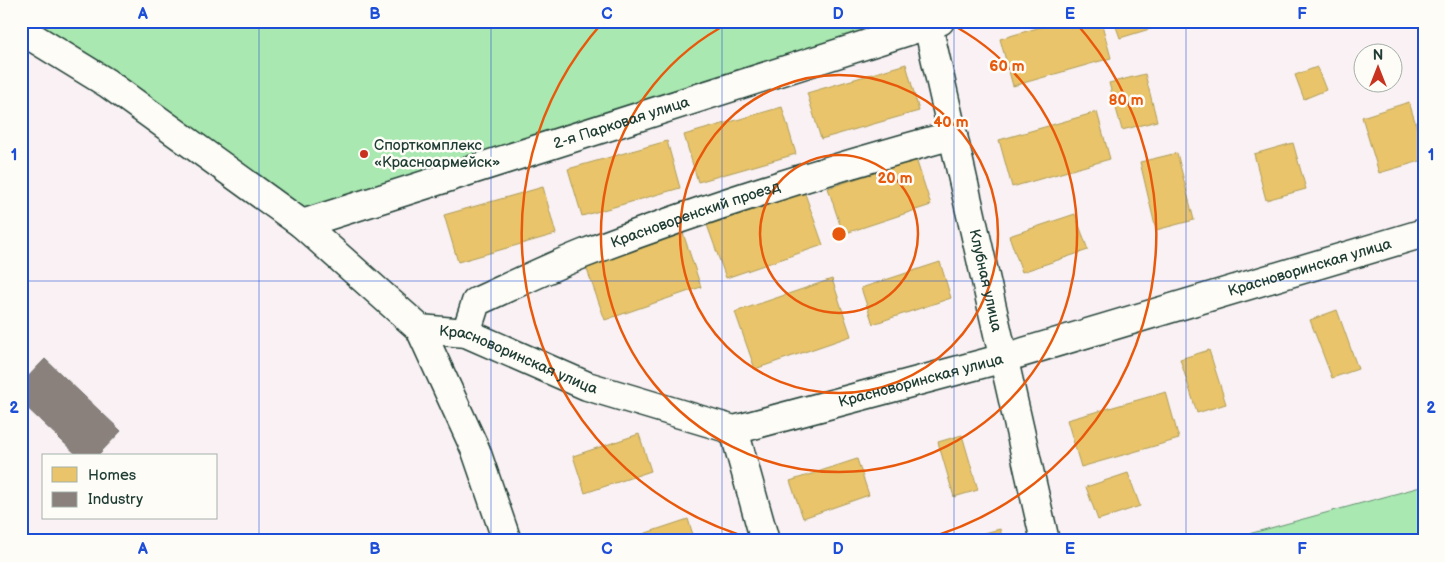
<svg xmlns="http://www.w3.org/2000/svg" width="1445" height="562" font-family="'Balsamiq Sans',sans-serif">
	<style>
		.green { fill: #a9e8b0; stroke: #649272 }
		.homes { fill: #e9c46a; stroke: #ac9c5a }
		.industry { fill: #8a817c; stroke: #6a6d66 }
		.lines { fill: none; stroke-linecap: round; stroke-linejoin: round }
		.minor-casing { stroke: #1f3d34; stroke-width: 31 }
		.minor { stroke: #fdfcf7; stroke-width: 28 }
		.grid { fill: none; stroke: #1d4ed8; stroke-width: 1; stroke-opacity: 0.55 }
		.ring { fill: none; stroke: #e8590c; stroke-width: 2.5 }
		.poi-dot { fill: #c8321e; stroke: #fdfcf7; stroke-width: 2 }
		.labels { text-anchor: middle; dominant-baseline: central; stroke-width: 5; stroke-linejoin: round; paint-order: stroke }
		.street-label { font-size: 15px; fill: #1f3d34; stroke: #fdfcf7 }
		.poi-label { font-size: 15px; fill: #1f3d34; stroke: #fdfcf7; text-anchor: start }
		.centre { fill: #e8590c; stroke: #fdfcf7; stroke-width: 2.5 }
		.ring-label { font-size: 15px; text-anchor: middle; font-weight: bold; fill: #e8590c; stroke: #fdfcf7; stroke-width: 5; stroke-linejoin: round; paint-order: stroke }
		.neatline { fill: none; stroke: #1d4ed8; stroke-width: 2 }
		.grid-label { font-size: 16px; text-anchor: middle; font-weight: bold; fill: #1d4ed8 }
	</style>
	<rect width="100%" height="100%" fill="#faf1f4"/>
	<filter id="ink" filterUnits="userSpaceOnUse"><feTurbulence type="fractalNoise" baseFrequency=".02" numOctaves="2"/><feDisplacementMap in="SourceGraphic" scale="10" xChannelSelector="R" yChannelSelector="G"/><feConvolveMatrix kernelMatrix="1 2 1 2 8 2 1 2 1" color-interpolation-filters="sRGB"/></filter>
	<g filter="url(#ink)">
		<!-- green -->
		<g class="green">
			<polygon points="21,21 927,21 302,224"/>
			<polygon points="1424,486 1424,541 1247,541 1245,535"/>
		</g>
		<!-- homes -->
		<g class="homes">
			<polygon points="1061,21 1101,21 1111,58 1013,86 1000,39"/>
			<polygon points="1114,21 1176,21 1120,38"/>
			<polygon points="906,64 919,111 821,139 807,93"/>
			<polygon points="1317,67 1326,90 1304,99 1295,75"/>
			<polygon points="1145,74 1157,121 1122,130 1109,83"/>
			<polygon points="1409,102 1424,151 1424,160 1379,173 1362,117"/>
			<polygon points="782,107 796,154 698,182 684,135"/>
			<polygon points="1097,112 1110,159 1012,187 999,140"/>
			<polygon points="667,141 680,188 582,216 568,169"/>
			<polygon points="1293,143 1306,189 1266,200 1254,154"/>
			<polygon points="1177,153 1194,220 1156,230 1140,162"/>
			<polygon points="916,159 931,205 843,234 828,188"/>
			<polygon points="543,187 556,234 458,262 444,215"/>
			<polygon points="803,188 823,245 726,278 706,222"/>
			<polygon points="1075,214 1088,250 1022,272 1009,236"/>
			<polygon points="682,230 701,287 605,320 585,264"/>
			<polygon points="940,262 951,298 873,324 861,288"/>
			<polygon points="832,279 851,336 755,369 735,312"/>
			<polygon points="1337,310 1358,369 1332,378 1310,320"/>
			<polygon points="1209,350 1226,404 1197,413 1180,359"/>
			<polygon points="1166,392 1179,439 1081,467 1067,420"/>
			<polygon points="639,434 651,471 585,493 573,456"/>
			<polygon points="962,435 978,490 954,497 938,442"/>
			<polygon points="857,459 869,495 803,518 790,481"/>
			<polygon points="1128,473 1140,506 1098,520 1086,487"/>
			<polygon points="688,519 695,541 622,541"/>
			<polygon points="1000,529 1003,541 970,541 969,537"/>
		</g>
		<!-- industry -->
		<polygon class="industry" points="45,359 121,431 97,456 78,456 21,402 21,384"/>
		<g class="lines">
			<!-- minor casing -->
			<g class="minor-casing">
				<g id="minor">
					<path id="s1" d="M927,21l118,520"/>
					<polyline points="21,30 107,83 302,224 420,329 476,451 507,541"/>
					<path id="s2" d="M302,224l638,-203"/>
					<path id="s3" d="M420,329l46,4 121,53 147,44 270,-72 420,-125"/>
					<path id="s4" d="M466,333l10,-31c35,-16 70,-33 107,-48 121,-47 245,-85 370,-119"/>
					<polyline points="734,430 765,541"/>
				</g>
			</g>
			<!-- minor -->
			<use href="#minor" class="minor"/>
		</g>
	</g>
	<!-- grid -->
	<path class="grid" d="M259,21v520M491,21v520M722,21v520M954,21v520M1186,21v520M21,281h1403"/>
	<!-- distance rings -->
	<g class="ring">
		<circle cx="839" cy="234" r="79"/>
		<circle cx="839" cy="234" r="159"/>
		<path d="M947 22A238 238 0 1 1 731 22"/>
		<path d="M757 540A317 317 0 0 1 603 22M1075 22A317 317 0 0 1 921 540"/>
	</g>
	<!-- markers -->
	<circle class="poi-dot" cx="364" cy="154" r="5"/>
	<g class="labels">
		<!-- street labels -->
		<g class="street-label">
			<text stroke="none"><textPath href="#s2" startOffset="335">2-я Парковая улица</textPath></text>
			<text stroke="none"><textPath href="#s4" startOffset="269">Красноворенский проезд</textPath></text>
			<text stroke="none"><textPath href="#s3" startOffset="930">Красноворинская улица</textPath></text>
			<text stroke="none"><textPath href="#s1" startOffset="266">Клубная улица</textPath></text>
			<text stroke="none"><textPath href="#s3" startOffset="104">Красноворинская улица</textPath></text>
			<text stroke="none"><textPath href="#s3" startOffset="525">Красноворинская улица</textPath></text>
		</g>
		<!-- poi labels -->
		<g class="poi-label">
			<text x="374" y="145">Спорткомплекс<tspan x="374" dy="17">«Красноармейск»</tspan></text>
		</g>
	</g>
	<circle cx="839" cy="234" r="8" class="centre"/>
	<g class="ring-label">
		<text x="1007" y="71">60 m</text>
		<text x="1126" y="105">80 m</text>
		<text x="951" y="127">40 m</text>
		<text x="895" y="183">20 m</text>
	</g>
	<!-- margin -->
	<rect width="1445" height="562" fill="none" stroke="#fdfcf7" stroke-width="55"/>
	<!-- legend -->
	<rect x="42" y="454" width="175" height="65" fill="#fdfcf7" stroke="#a4b0a9"/>
	<rect x="52" y="467" width="25" height="15" fill="#e9c46a" stroke="#a4b0a9"/>
	<text x="88" y="480" font-size="15" fill="#1f3d34">Homes</text>
	<rect x="52" y="492" width="25" height="15" fill="#8a817c" stroke="#a4b0a9"/>
	<text x="88" y="504" font-size="15" fill="#1f3d34">Industry</text>
	<!-- north arrow -->
	<g transform="translate(1378 68)"><circle r="24" fill="#fdfcf7" stroke="#a4b0a9"/>
	<path d="M0-4L9 19L0 12L-9 19Z" fill="#c8321e"/>
	<text y="-8" font-size="14" font-weight="bold" text-anchor="middle" fill="#1f3d34">N</text>
	</g>
	<rect x="28" y="28" width="1390" height="506" class="neatline"/>
	<g class="grid-label">
		<text x="143" y="19">A</text>
		<text x="375" y="19">B</text>
		<text x="607" y="19">C</text>
		<text x="838" y="19">D</text>
		<text x="1070" y="19">E</text>
		<text x="1302" y="19">F</text>
		<text x="14" y="160">1</text>
		<text x="1431" y="160">1</text>
		<text x="14" y="413">2</text>
		<text x="1431" y="413">2</text>
		<text x="143" y="554">A</text>
		<text x="375" y="554">B</text>
		<text x="607" y="554">C</text>
		<text x="838" y="554">D</text>
		<text x="1070" y="554">E</text>
		<text x="1302" y="554">F</text>
	</g>
</svg>
